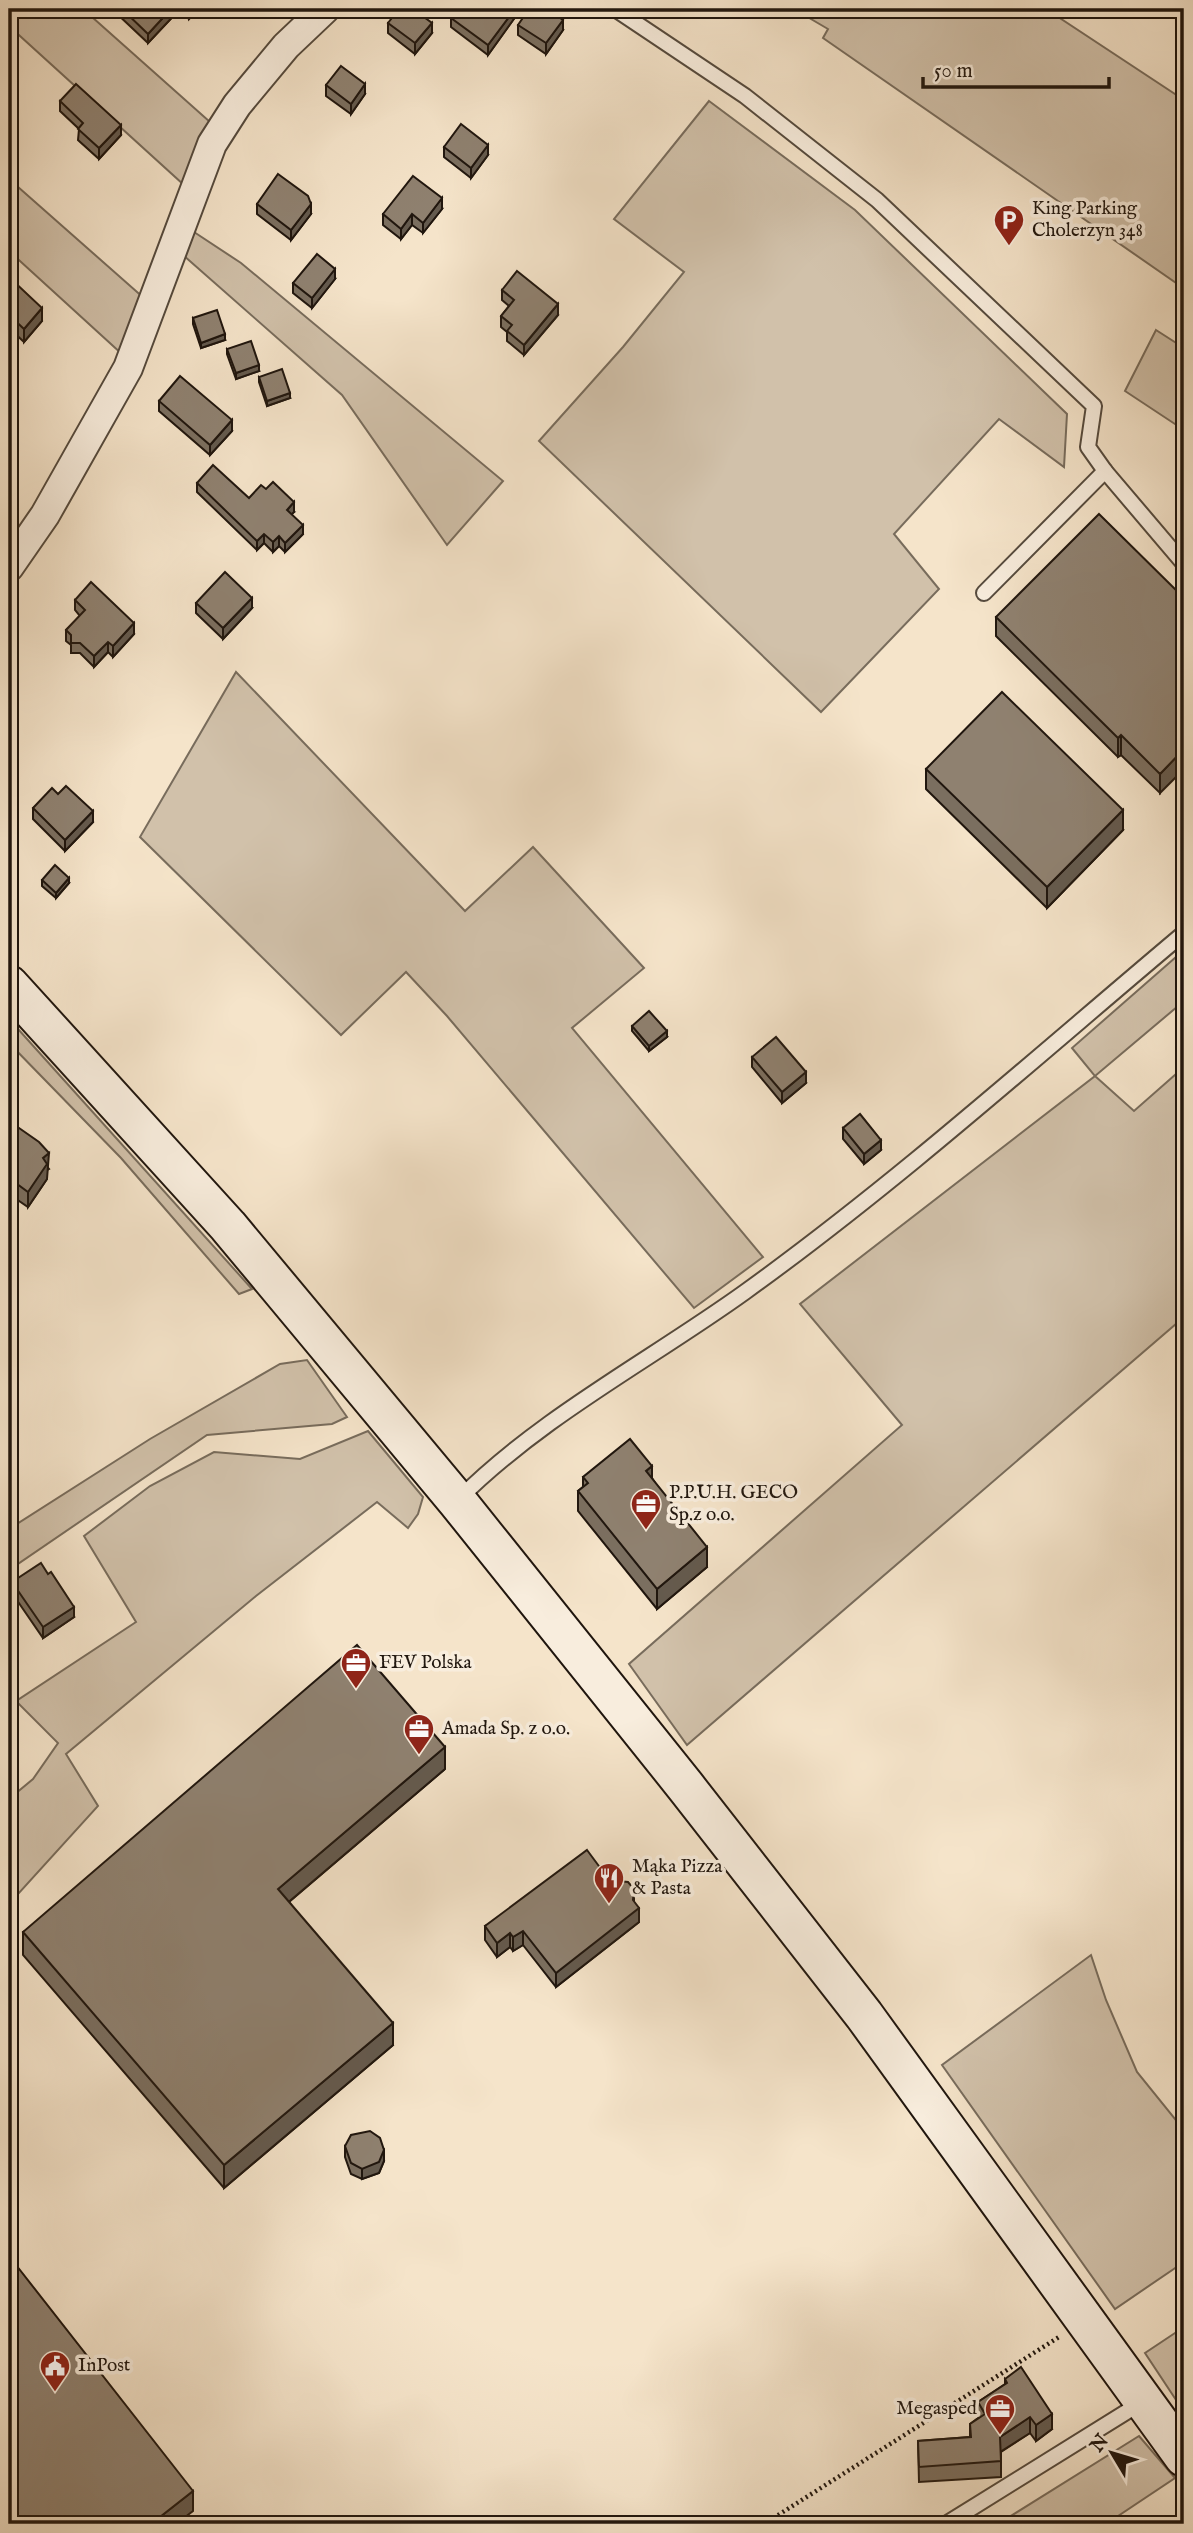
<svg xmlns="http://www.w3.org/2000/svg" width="1193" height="2533" font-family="'IM FELL English',serif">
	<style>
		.green { fill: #d1c1aa; stroke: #786c5c; stroke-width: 2 }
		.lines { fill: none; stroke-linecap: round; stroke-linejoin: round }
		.lane-casing { stroke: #554a3d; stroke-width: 18 }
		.street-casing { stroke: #554a3d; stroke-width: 32 }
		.secondary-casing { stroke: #20160e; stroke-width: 42 }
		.path { stroke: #20160e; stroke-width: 4.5; stroke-dasharray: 2 3.5; stroke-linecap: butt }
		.lane { stroke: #f8eddd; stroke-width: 14 }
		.street { stroke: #f8eddd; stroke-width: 28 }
		.secondary { stroke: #f8eddd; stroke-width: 38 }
		.wall { fill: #7b6f60; stroke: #20160e; stroke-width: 2 }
		.shaded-wall { fill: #645a4e; stroke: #20160e; stroke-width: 2 }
		.building { fill: #8f8170; stroke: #20160e; stroke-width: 2 }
		.labels { text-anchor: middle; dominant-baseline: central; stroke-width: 7; stroke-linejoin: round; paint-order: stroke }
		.poi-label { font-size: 19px; fill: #20160e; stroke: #f8eddd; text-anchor: start }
	</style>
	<rect width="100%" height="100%" fill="#f5e4ca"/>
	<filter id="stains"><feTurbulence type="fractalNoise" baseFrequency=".00286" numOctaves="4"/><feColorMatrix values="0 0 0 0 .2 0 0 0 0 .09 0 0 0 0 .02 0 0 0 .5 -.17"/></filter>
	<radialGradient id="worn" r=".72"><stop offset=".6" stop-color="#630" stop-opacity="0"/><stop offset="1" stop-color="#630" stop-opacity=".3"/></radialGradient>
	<!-- green -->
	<g class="green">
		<polygon points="9,9 83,9 210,122 184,185 9,26"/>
		<polygon points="794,9 1046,9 1184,100 1184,274 1179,285 823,38 828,29"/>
		<polygon points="709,101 855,210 1067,414 1064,467 999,419 894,534 939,589 821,712 539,441 623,347 684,272 614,219"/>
		<polygon points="9,179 145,299 123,355 9,251"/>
		<polygon points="194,232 241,263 503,481 447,545 342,395 183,255"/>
		<polygon points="1156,330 1184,348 1184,430 1125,391"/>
		<polygon points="236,672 465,911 533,847 644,968 572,1028 763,1257 694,1308 447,1016 406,972 341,1035 140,837"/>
		<polygon points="1184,950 1184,1001 1095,1076 1134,1111 1184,1067 1184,1317 687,1745 629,1664 902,1425 800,1304 1095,1076 1072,1048"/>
		<polygon points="9,1019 252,1289 239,1294 121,1158 9,1043"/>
		<polygon points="307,1360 347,1417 332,1424 207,1435 9,1570 9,1529 150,1439 280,1364"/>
		<polygon points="368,1431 423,1497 418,1514 408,1528 377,1502 256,1596 66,1754 98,1806 9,1904 9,1799 33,1779 58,1743 16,1701 9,1706 9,1690 16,1701 136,1622 84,1536 150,1486 214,1452 300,1459"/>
		<polygon points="1091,1955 1106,2000 1137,2072 1184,2130 1184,2262 1115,2309 942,2065"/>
		<polygon points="1184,2327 1184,2412 1145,2353"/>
		<polygon points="1139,2436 1175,2478 1106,2524 998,2524"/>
	</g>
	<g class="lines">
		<!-- lane casing -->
		<g class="lane-casing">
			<g id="lane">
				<polyline points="615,9 745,96 877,200 1094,406 1088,447 1105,471"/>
				<polyline points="984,593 1105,471 1184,564"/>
				<path d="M458,1500c84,-84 191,-139 287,-208 154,-111 295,-238 439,-359"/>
				<polyline points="946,2524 1144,2401"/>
			</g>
		</g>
		<!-- street casing -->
		<g class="street-casing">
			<polyline id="street" points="9,567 45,515 128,368 212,144 237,105 286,46 325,9"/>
		</g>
		<!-- secondary casing -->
		<g class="secondary-casing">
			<polyline id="secondary" points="9,985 228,1226 457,1501 686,1787 864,2015 1184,2457"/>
		</g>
		<!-- path -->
		<polyline class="path" points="764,2524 1059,2337"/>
		<!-- lane -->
		<use href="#lane" class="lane"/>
		<!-- street -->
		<use href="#street" class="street"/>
		<!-- secondary -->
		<use href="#secondary" class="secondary"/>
	</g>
	<!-- wall -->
	<g class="wall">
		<polygon points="114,9 198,9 189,19 179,10 148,43 114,11"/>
		<polygon points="516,9 516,16 488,55 451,27 451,18 486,11"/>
		<polygon points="388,23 432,33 415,54 388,33"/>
		<polygon points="518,25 563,30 546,54 518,35"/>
		<polygon points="326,85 365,94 351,114 326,96"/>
		<polygon points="60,101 121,135 99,159 78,140 79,129 60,111"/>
		<polygon points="444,147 488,155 471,178 444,157"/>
		<polygon points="257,204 311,214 291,240 257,214"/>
		<polygon points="442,209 423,233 412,225 401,239 383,225 383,214"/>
		<polygon points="9,277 42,321 24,342 9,328"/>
		<polygon points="335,279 312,308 293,293 293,283"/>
		<polygon points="502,290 558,315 524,355 507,341 507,332 501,327 501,316 509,306 502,300"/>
		<polygon points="193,318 225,340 201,348 193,324"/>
		<polygon points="227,349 259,371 236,379 227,354"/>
		<polygon points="259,377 290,398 267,406 259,382"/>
		<polygon points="159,401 232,431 210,455 159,411"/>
		<polygon points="197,483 294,512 291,514 303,534 285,552 279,546 273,552 264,543 257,550 197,492"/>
		<polygon points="1184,598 1160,793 1121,755 1118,757 996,636 996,617"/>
		<polygon points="75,600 134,634 113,657 108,652 94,667 80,653 71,653 71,645 66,641 66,630 80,616 75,610"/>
		<polygon points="196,603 252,608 223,639 196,613"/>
		<polygon points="926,769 1123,830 1047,908 926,789"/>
		<polygon points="58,794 93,822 65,851 33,819 33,808"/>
		<polygon points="42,880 69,883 56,898 42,886"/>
		<polygon points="632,1026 667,1037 649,1051 632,1031"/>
		<polygon points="752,1057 806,1083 782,1103 752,1067"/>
		<polygon points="9,1121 49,1169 47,1170 47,1179 28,1207 9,1194"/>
		<polygon points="843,1128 881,1150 864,1164 843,1139"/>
		<polygon points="583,1477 652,1478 707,1567 657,1609 578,1511 578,1491 583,1487"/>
		<polygon points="12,1582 74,1617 43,1638 12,1593"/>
		<polygon points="445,1769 289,1902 393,2045 224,2188 23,1955 23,1932"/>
		<polygon points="607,1877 634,1902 639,1922 556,1987 523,1945 513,1951 510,1947 497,1957 485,1940 485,1926"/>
		<polygon points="345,2146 384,2161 379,2173 362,2179 351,2174 345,2157"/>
		<polygon points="1005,2379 1052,2429 1036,2441 1030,2433 1001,2452 1001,2477 919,2482 918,2441 970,2437 970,2424 978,2418 978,2402 1005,2384"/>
	</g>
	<!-- shaded-wall -->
	<g class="shaded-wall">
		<polygon points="171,9 179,9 179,10 148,43 148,34"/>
		<polygon points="189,9 198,9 189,19"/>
		<polygon points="515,9 516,9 516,16 488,55 488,45"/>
		<polygon points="563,20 563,30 546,54 546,43"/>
		<polygon points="432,23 432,33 415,54 415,43"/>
		<polygon points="365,84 365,94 351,114 351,104"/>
		<polygon points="121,125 121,135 99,159 99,148"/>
		<polygon points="488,145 488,155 471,178 471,168"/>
		<polygon points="442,198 442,209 423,233 423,223"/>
		<polygon points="311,204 311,214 291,240 291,230"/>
		<polygon points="412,214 412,225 401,239 401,229"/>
		<polygon points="335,269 335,279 312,308 312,298"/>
		<polygon points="558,304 558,315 524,355 524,345"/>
		<polygon points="42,308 42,321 24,342 24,329"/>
		<polygon points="225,334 225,340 201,348 201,343"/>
		<polygon points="259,365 259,371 236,379 236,373"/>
		<polygon points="290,393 290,398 267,406 267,401"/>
		<polygon points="232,420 232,431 210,455 210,445"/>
		<polygon points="294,502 294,512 287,519 287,510"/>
		<polygon points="303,525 303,534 285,552 285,543"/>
		<polygon points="264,534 264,543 257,550 257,541"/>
		<polygon points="279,536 279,546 273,552 273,542"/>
		<polygon points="252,598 252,608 223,639 223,628"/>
		<polygon points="134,623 134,634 113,657 113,646"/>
		<polygon points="108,642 108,652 94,667 94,656"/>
		<polygon points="1121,735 1121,755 1118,757 1118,738"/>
		<polygon points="1184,749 1184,769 1160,793 1160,774"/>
		<polygon points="1123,810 1123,830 1047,908 1047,887"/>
		<polygon points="93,811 93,822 65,851 65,840"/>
		<polygon points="69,878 69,883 56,898 56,893"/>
		<polygon points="667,1031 667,1037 649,1051 649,1046"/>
		<polygon points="806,1072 806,1083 782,1103 782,1092"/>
		<polygon points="881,1140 881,1150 864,1164 864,1154"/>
		<polygon points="49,1153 47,1179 28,1207 28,1192 43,1158"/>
		<polygon points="652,1466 652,1486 646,1471"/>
		<polygon points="707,1547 707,1567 657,1609 657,1589"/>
		<polygon points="74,1607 74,1617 43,1638 43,1627"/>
		<polygon points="445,1747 445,1769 278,1911 278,1889"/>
		<polygon points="634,1889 634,1903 639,1908 639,1922 556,1987 556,1973 633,1900"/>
		<polygon points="523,1931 523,1945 513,1951 513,1937"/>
		<polygon points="510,1933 510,1947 497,1957 497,1943"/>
		<polygon points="393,2023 393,2045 224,2188 224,2165"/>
		<polygon points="384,2150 384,2161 379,2173 362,2179 362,2169"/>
		<polygon points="1052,2414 1052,2429 1036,2441 1036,2425"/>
		<polygon points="1030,2417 1030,2433 1000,2452 1000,2437"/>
		<polygon points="193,2491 193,2511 176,2524 151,2524"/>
	</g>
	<!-- building -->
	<g class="building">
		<polygon points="122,9 171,9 148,34"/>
		<polygon points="399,9 413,9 432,23 415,43 388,23"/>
		<polygon points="457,9 482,9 486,11 487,9 515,9 488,45 451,18"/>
		<polygon points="529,9 536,12 538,9 547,9 563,20 546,43 518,25"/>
		<polygon points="341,66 365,84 351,104 326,85"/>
		<polygon points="76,84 121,125 99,148 78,129 83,123 60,101"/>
		<polygon points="461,124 488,145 471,168 444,147"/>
		<polygon points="278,174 308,196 311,204 291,230 257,204"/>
		<polygon points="413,176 442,198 423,223 412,214 401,229 383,214"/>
		<polygon points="317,254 335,269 312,298 293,283"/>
		<polygon points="517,271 558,304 524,345 507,331 512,325 501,316 514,300 502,290"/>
		<polygon points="9,277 42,308 24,329 9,315"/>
		<polygon points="217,310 225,334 201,343 193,318"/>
		<polygon points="251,341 259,365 236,373 227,349"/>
		<polygon points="282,369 290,393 267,401 259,377"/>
		<polygon points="180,376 232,420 210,445 159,401"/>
		<polygon points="213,465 249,498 261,485 266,489 273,482 294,502 287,510 303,525 285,543 279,536 273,542 264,534 257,541 197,483"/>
		<polygon points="1099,514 1184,598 1184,749 1160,774 1121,735 1118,738 996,617"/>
		<polygon points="225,572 252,598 223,628 196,603"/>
		<polygon points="91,582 134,623 113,646 108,642 94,656 80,643 71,643 71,635 66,630 85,610 75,600"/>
		<polygon points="1002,692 1123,810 1047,887 926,769"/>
		<polygon points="66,786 93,811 65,840 33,808 52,788 58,794"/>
		<polygon points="55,865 69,878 56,893 42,880"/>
		<polygon points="649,1011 667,1031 649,1046 632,1026"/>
		<polygon points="776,1037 806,1072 782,1092 752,1057"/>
		<polygon points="860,1114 881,1140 864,1154 843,1128"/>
		<polygon points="9,1121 39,1142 49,1153 43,1158 47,1164 28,1192 9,1178"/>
		<polygon points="630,1439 652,1466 646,1471 707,1547 657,1589 578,1491 588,1483 583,1477"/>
		<polygon points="41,1563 48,1574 51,1572 74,1607 43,1627 12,1582"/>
		<polygon points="357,1645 445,1747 278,1889 393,2023 224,2165 23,1932"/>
		<polygon points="587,1850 607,1877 612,1874 618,1881 628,1882 634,1889 633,1900 639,1908 556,1973 523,1931 513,1937 510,1933 497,1943 485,1926"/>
		<polygon points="370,2131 380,2138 384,2150 379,2162 362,2169 351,2163 345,2146 351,2135"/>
		<polygon points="9,2256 193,2491 151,2524 9,2524"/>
		<polygon points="1021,2367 1052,2414 1036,2425 1030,2417 1000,2437 1001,2461 919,2467 918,2441 971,2437 970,2424 985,2414 978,2402 1007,2383 1005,2379"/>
	</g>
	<!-- icons -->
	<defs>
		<g id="parking-pin" transform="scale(1.575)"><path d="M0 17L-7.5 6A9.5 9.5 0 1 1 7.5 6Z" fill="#8f2418" stroke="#f8eddd"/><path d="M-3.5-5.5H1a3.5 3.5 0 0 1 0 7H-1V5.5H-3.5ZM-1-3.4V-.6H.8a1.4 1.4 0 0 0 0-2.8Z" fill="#fff"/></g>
		<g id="office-pin" transform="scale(1.575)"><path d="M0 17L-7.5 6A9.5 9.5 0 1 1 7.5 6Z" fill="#8f2418" stroke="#f8eddd"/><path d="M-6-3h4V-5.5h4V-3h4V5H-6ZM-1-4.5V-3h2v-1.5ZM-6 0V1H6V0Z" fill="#fff"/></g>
		<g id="restaurant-pin" transform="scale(1.575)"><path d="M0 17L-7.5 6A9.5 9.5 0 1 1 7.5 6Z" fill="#8f2418" stroke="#f8eddd"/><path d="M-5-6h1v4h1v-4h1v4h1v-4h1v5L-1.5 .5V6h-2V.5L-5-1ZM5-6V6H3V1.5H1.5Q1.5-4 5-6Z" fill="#fff"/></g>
		<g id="civic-pin" transform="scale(1.575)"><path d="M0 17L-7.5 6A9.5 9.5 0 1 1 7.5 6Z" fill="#8f2418" stroke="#f8eddd"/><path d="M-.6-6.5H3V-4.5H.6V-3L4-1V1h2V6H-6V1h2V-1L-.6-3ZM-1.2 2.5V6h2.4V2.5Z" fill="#fff"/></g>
	</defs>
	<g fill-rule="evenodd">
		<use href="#parking-pin" x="1009" y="220"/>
		<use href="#office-pin" x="646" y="1504"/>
		<use href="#office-pin" x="356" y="1663"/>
		<use href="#office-pin" x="419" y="1729"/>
		<use href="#restaurant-pin" x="609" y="1878"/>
		<use href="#civic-pin" x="55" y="2366"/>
		<use href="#office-pin" x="1000" y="2409"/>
	</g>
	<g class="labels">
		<!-- poi labels -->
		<g class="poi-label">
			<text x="1032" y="209">King Parking<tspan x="1032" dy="22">Cholerzyn 348</tspan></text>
			<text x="669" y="1493">P.P.U.H. GECO<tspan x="669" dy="22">Sp.z o.o.</tspan></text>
			<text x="379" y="1663">FEV Polska</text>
			<text x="442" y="1729">Amada Sp. z o.o.</text>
			<text x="632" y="1867">Mąka Pizza<tspan x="632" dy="22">&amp; Pasta</tspan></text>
			<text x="78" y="2366">InPost</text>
			<text x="977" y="2409" text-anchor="end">Megasped</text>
		</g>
	</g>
	<!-- margin -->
	<rect width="1193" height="2533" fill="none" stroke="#f5e4ca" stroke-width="35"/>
	<rect x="10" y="10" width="1172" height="2512" fill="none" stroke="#20160e" stroke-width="3.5"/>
	<rect x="18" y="18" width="1158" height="2498" fill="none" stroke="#20160e" stroke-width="2"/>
	<!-- north arrow -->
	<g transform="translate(1112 2453) rotate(308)" stroke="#f8eddd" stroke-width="5" paint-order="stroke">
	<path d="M0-5L12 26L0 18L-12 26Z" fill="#20160e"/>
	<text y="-10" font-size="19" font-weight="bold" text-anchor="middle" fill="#20160e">N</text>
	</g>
	<!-- scale -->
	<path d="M923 77v10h186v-10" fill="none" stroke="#20160e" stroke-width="3.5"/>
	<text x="934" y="77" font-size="21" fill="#20160e" stroke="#f8eddd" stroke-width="5" paint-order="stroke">50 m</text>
	<rect width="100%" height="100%" filter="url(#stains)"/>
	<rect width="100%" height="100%" fill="url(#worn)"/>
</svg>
